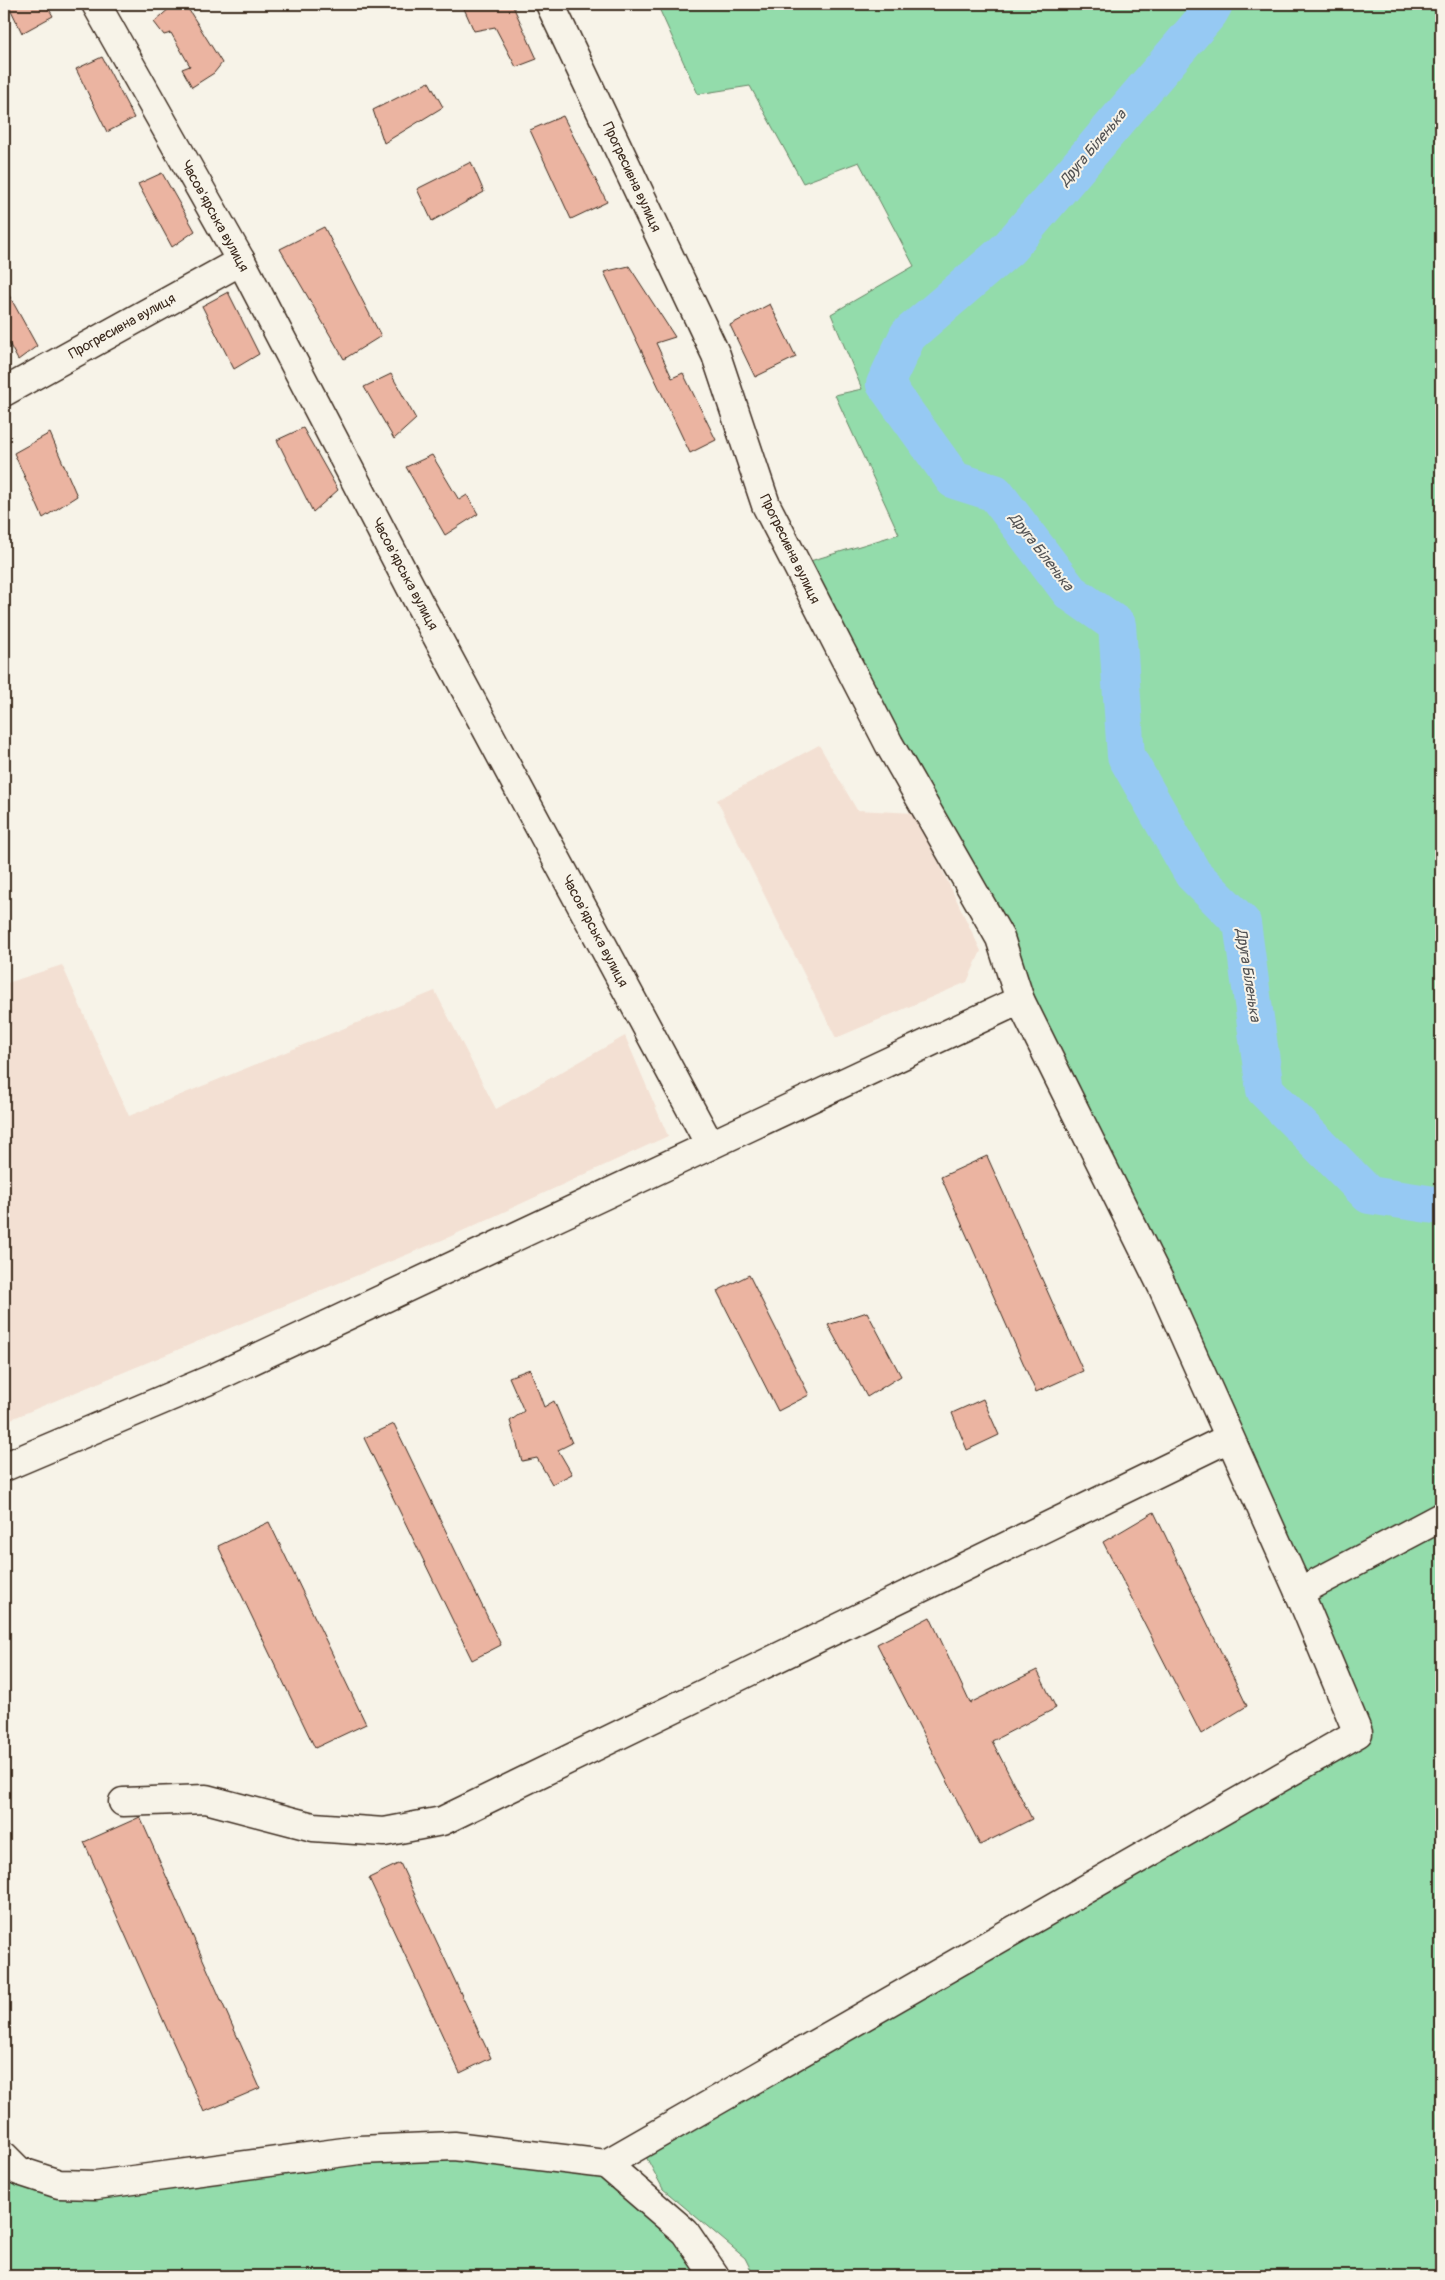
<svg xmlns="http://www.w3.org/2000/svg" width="1445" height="2280" font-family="Pangolin,sans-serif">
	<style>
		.built { fill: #f3e0d3 }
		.green { fill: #93dcab; stroke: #678364 }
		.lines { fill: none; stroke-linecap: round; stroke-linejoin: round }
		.river { stroke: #96c9f3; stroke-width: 38 }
		.building { fill: #ebb4a1; stroke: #3b2a1e }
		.minor-casing { stroke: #3b2a1e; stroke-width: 31 }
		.minor { stroke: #f7f3e8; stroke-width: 28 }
		.labels { text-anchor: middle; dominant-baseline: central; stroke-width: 4; stroke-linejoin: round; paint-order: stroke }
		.street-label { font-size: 14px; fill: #3b2a1e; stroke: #f7f3e8 }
		.water-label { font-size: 15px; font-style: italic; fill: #525253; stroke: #f7f3e8 }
	</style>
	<rect width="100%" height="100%" fill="#f7f3e8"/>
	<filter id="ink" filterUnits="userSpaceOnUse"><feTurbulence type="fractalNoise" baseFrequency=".02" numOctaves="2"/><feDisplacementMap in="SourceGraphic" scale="10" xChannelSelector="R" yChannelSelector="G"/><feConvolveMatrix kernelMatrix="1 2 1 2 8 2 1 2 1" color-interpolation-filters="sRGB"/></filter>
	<g filter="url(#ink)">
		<!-- built -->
		<g class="built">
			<polygon points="819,745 857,810 915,813 981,951 967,982 836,1038 717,800"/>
			<polygon points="62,965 129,1116 435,991 496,1109 625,1036 668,1136 447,1238 4,1422 4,984"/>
		</g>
		<!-- green -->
		<g class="green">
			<polygon points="657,4 1441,4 1441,2276 754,2276 745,2258 663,2189 643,2151 1358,1733 1162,1286 797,565 899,534 835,395 862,389 831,314 914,266 859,162 803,183 750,86 698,94"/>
			<polygon points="359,2150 606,2164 715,2276 4,2276 4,2156 59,2184"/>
		</g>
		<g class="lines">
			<!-- river -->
			<polyline class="river" points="1214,4 1209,13 1009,248 908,335 885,384 954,480 995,493 1070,592 1117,625 1126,756 1193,874 1242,923 1265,1090 1369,1195 1441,1206"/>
		</g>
		<!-- building -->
		<g class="building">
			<polygon points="8,4 46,4 53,16 22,33"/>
			<polygon points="462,4 512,4 537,59 516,67 495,27 474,31"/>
			<polygon points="171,7 187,7 222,63 214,73 192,87 182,69 190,66 171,33 164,35 154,22"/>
			<polygon points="102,57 134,118 107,132 76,69"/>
			<polygon points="429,82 443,107 384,143 373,110"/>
			<polygon points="563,116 607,202 571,219 530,130"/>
			<polygon points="471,162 484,192 432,221 417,189"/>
			<polygon points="162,173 195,231 172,247 138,184"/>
			<polygon points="324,227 381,336 344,359 280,249"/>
			<polygon points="629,266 675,337 656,343 672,378 683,373 716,440 690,453 604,272"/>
			<polygon points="4,286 37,346 18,360 4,334"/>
			<polygon points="228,292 259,354 234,369 202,306"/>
			<polygon points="770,304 796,357 755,377 730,325"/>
			<polygon points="391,374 416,419 394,439 364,387"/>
			<polygon points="303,428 338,490 313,512 277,440"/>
			<polygon points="50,433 77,496 43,518 14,453"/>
			<polygon points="432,455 459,500 467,495 478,514 445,535 406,467"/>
			<polygon points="987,1156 1083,1371 1036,1392 941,1177"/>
			<polygon points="749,1275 809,1395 778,1411 717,1291"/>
			<polygon points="867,1312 901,1376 867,1397 828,1325"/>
			<polygon points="530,1369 544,1407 554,1401 572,1443 558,1450 572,1474 552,1484 537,1458 522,1461 510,1421 524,1411 509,1377"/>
			<polygon points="983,1399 999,1435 967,1450 952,1413"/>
			<polygon points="394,1424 501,1645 472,1660 364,1438"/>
			<polygon points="1154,1512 1247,1706 1201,1734 1103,1542"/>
			<polygon points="269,1522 366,1724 315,1748 218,1546"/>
			<polygon points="930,1617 970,1703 1037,1670 1056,1708 992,1741 1032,1819 980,1845 877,1644"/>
			<polygon points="140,1817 260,2088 204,2112 84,1842"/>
			<polygon points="400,1863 491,2058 460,2073 369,1878"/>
		</g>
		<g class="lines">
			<!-- minor casing -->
			<g class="minor-casing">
				<g id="minor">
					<polyline points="96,4 241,261 419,603 710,1145"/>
					<polyline points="550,4 716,355 766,505 889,744 1000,938 1020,1000 1162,1286 1299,1592 1358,1733 606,2164"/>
					<polyline points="4,392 241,261"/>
					<polyline points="4,1467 214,1378 1020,1000"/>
					<polyline points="1299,1592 1441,1517"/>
					<polyline points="123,1802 206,1799 313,1827 384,1832 442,1821 1229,1438"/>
					<polyline points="4,2156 19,2171 59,2184 96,2185 359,2150 454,2146 606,2164 685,2232 715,2276"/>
				</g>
			</g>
			<!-- minor -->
			<use href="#minor" class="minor"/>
		</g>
	</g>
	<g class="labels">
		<!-- street labels -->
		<g class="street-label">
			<text transform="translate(632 177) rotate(65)">Прогресивна вулиця</text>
			<text transform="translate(215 216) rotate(61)">Часов'ярська вулиця</text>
			<text transform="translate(122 326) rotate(-29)">Прогресивна вулиця</text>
			<text transform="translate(790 549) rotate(64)">Прогресивна вулиця</text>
			<text transform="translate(405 574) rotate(62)">Часов'ярська вулиця</text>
			<text transform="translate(595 931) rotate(62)">Часов'ярська вулиця</text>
		</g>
		<!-- water labels -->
		<g class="water-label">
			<text transform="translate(1093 148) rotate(-50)">Друга Біленька</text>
			<text transform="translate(1041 552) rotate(52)">Друга Біленька</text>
			<text transform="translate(1248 975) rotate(81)">Друга Біленька</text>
		</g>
	</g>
	<!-- margin -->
	<rect width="1445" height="2280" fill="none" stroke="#f7f3e8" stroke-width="20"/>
	<rect x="10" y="10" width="1425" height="2260" fill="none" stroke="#3b2a1e" stroke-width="2" filter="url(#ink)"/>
</svg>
